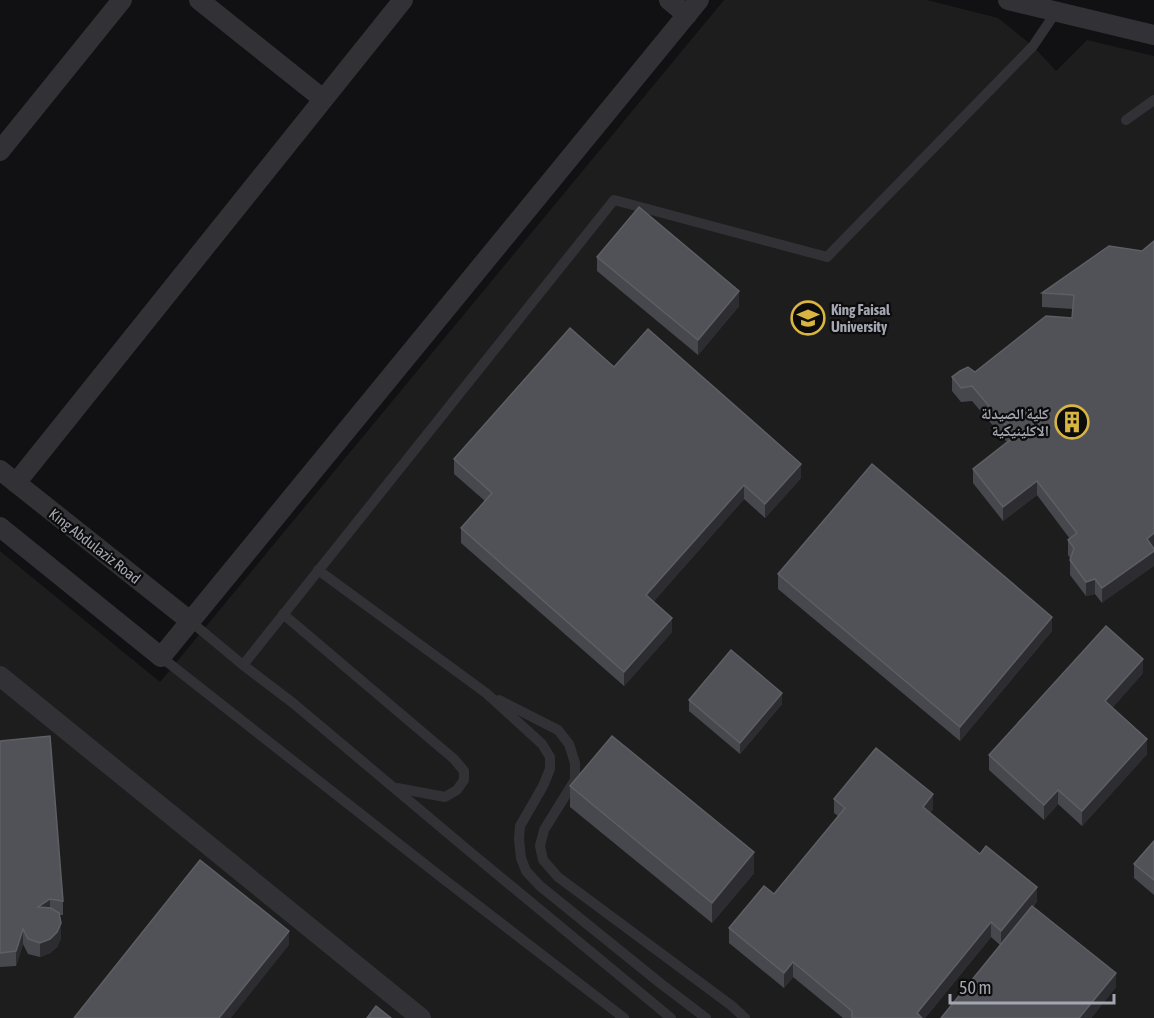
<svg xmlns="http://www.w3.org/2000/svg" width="1154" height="1018" font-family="'Asap Condensed','Noto Naskh Arabic',sans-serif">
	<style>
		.built { fill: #1d1d1e }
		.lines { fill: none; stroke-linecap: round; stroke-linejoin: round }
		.service { stroke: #323236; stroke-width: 10 }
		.minor { stroke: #323236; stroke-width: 20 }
		.wall { fill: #47484d }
		.shaded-wall { fill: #2d2d31 }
		.building { fill: #515257; stroke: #5e5f65; stroke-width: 1.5 }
		.labels { text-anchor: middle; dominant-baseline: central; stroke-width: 4.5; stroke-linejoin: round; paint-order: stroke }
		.poi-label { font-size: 15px; font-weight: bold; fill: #a4a6b1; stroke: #0c0c0d; text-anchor: start }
		.street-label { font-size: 15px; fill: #a4a6b1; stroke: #0c0c0d }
	</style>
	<rect width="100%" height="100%" fill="#111012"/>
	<!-- built -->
	<polygon class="built" points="724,0 927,0 998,18 1033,46 1056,71 1087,40 1154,56 1154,1018 0,1018 0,551 160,682"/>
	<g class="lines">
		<!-- service -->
		<g class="service">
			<polyline points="1126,120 1154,100"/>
			<polyline points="318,570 486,693 542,744 550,757 550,769 543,786 520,826 519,839 521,858 526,871 540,886 660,983 706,1018"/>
			<polyline points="283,614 454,759 464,771 464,780 457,790 445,797 397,788"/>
			<polyline points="190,621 243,665 293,703 469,851 671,1018"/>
			<polyline points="161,657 441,877 624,1018"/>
			<polyline points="243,665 614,200 827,257 1033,46 1056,12"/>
			<polyline points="499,700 558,730 569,744 575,763 575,780 544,830 540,846 543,860 558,877 732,1006 745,1018"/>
		</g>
		<!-- minor -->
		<g class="minor">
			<polyline points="199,0 323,99"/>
			<polyline points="669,0 687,15"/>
			<polyline points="1008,0 1154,35"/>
			<polyline points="0,151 122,0"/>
			<polyline points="0,470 190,621"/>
			<polyline points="16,483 403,0"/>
			<polyline points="0,527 161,657 699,0"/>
			<polyline points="0,676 421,1018"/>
		</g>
	</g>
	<!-- wall -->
	<g class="wall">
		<polygon points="1109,246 1102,603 1095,594 1086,596 1070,575 1070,558 1068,555 1068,540 1070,539 1037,495 1003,521 973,483 973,469 1008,442 1006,441 972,401 961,402 952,391 952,377 975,372 1072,318 1073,309 1042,307 1042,293"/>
		<polygon points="597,257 739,306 698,355 597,271"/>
		<polygon points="614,367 801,478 765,518 744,499 653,602 672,632 624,686 461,543 461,528 485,501 454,474 454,459"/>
		<polygon points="778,574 1052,631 960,741 778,589"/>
		<polygon points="1143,673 1112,708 1147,754 1082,826 1058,804 1044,820 989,770 989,755"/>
		<polygon points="689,700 782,704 740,754 689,711"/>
		<polygon points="0,741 63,901 63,915 59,915 61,938 57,947 50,953 40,957 28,954 23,944 16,966 0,967"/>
		<polygon points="570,786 754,873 712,923 570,807"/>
		<polygon points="834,799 933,809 930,813 1037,901 1033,907 1116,987 1091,1018 941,1018 1000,945 991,937 925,1018 843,1018 793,977 784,988 729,943 729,928 774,894 838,816 834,813"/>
		<polygon points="1154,841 1154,895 1134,878 1134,864"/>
	</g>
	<!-- shaded-wall -->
	<g class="shaded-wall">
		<polygon points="739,291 739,306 698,355 698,340"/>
		<polygon points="801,464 801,478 765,518 765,504"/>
		<polygon points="1037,481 1037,495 1003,521 1003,507"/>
		<polygon points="744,485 744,499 646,610 646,595"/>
		<polygon points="1154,533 1154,548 1147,553 1147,539"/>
		<polygon points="1154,551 1154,566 1102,603 1102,588"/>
		<polygon points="1095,579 1095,594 1086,596 1086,582"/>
		<polygon points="1052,617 1052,631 960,741 960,727"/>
		<polygon points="672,618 672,632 624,686 624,672"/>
		<polygon points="1143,659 1143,673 1105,716 1105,701"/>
		<polygon points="782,693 782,704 740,754 740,743"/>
		<polygon points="1147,739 1147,754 1082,826 1082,811"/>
		<polygon points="1058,790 1058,804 1044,820 1044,805"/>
		<polygon points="933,794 933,809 923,822 923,807"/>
		<polygon points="754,852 754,873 712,923 712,903"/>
		<polygon points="1037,887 1037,901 1001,945 1001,931"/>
		<polygon points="50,899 50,913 38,907"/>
		<polygon points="991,922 991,937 925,1018 917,1018 917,1013"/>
		<polygon points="61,923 61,938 57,947 50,953 40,957 40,943"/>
		<polygon points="23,929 23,944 16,966 16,951"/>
		<polygon points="289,931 289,945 231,1018 219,1018"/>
		<polygon points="793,962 793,977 784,988 784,973"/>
		<polygon points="1116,973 1116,987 1091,1018 1079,1018"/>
	</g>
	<!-- building -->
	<g class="building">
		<polygon points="639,207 739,291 698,340 597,257"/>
		<polygon points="1154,241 1154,533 1147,539 1154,549 1154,551 1102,588 1095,579 1086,582 1070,560 1074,548 1068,540 1077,533 1037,481 1003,507 973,469 1019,433 1006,426 972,386 961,388 952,377 960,371 968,367 975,372 1046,316 1072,318 1074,295 1042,293 1109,246 1142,251"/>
		<polygon points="570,328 614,367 648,329 801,464 765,504 744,485 646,595 672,618 624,672 461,528 492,493 454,459"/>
		<polygon points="872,464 1052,617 960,727 778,574"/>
		<polygon points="1106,626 1143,659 1105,701 1147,739 1082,811 1058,790 1044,805 989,755"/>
		<polygon points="731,650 782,693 740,743 689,700"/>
		<polygon points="50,736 63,901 50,899 38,907 51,908 59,913 61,923 57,932 50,939 40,943 28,939 23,929 16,951 0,953 0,741"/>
		<polygon points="612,736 754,852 712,903 570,786"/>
		<polygon points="876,748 933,794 923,807 980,854 986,846 1037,887 1001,931 991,922 917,1013 922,1018 852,1018 852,1011 793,962 784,973 729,928 764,886 774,894 845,808 834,799"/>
		<polygon points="1154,841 1154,880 1134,864"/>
		<polygon points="200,860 289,931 219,1018 74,1018"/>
		<polygon points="1032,906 1116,973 1079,1018 941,1018"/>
		<polygon points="376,1006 391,1018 367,1018"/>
	</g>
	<!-- icons -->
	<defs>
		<g id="university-ring" transform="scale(1.725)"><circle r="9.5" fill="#0c0c0d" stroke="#d8b542" stroke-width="1.5"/><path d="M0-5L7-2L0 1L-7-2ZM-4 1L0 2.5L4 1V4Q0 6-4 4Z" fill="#d8b542"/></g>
		<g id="building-ring" transform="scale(1.725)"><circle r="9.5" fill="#0c0c0d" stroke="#d8b542" stroke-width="1.5"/><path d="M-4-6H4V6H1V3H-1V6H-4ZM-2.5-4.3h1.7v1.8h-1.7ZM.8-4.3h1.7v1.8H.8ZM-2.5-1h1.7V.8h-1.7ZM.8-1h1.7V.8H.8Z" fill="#d8b542"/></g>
	</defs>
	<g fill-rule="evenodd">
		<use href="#university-ring" x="808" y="318"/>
		<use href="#building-ring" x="1072" y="422"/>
	</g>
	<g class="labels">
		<!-- poi labels -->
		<g class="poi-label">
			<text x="831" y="309">King Faisal<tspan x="831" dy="17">University</tspan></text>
			<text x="1049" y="413" text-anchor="end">كلية الصيدلة<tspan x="1049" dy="17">الاكلينيكية</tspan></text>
		</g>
		<!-- street labels -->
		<g class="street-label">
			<text transform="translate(95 546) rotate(38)">King Abdulaziz Road</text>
		</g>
	</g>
	<!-- scale -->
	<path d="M950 994v9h164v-9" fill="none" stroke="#a4a6b1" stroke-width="3"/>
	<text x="959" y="994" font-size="18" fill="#a4a6b1" stroke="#0c0c0d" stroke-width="4.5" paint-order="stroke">50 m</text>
</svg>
